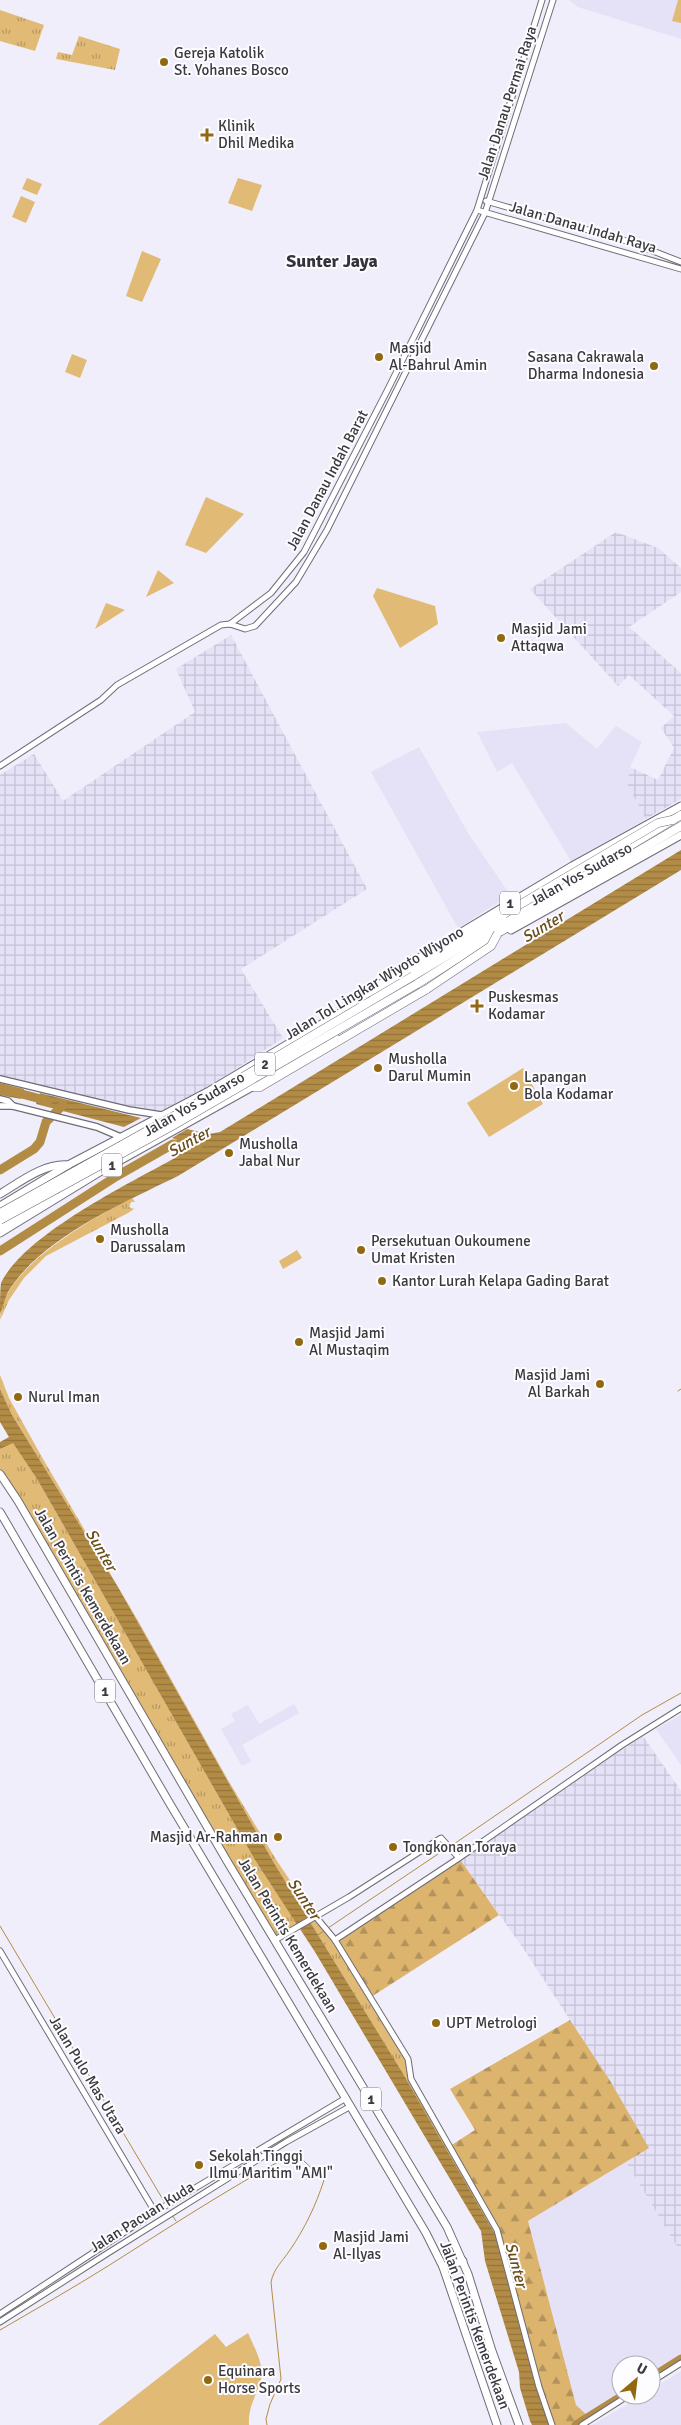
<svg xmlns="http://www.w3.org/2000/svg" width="681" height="2425" font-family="Signika,sans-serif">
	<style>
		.built { fill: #e5e1f6 }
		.industrial { fill: url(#industrial-grid) }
		.grass { fill: url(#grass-tufts) }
		.forest { fill: url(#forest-firs) }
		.park { fill: #e1ba76 }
		.water { fill: url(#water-rules) }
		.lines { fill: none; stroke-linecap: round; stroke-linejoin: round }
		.stream { stroke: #b28c45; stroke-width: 1 }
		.river { stroke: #b28c45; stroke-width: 9 }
		.tertiary-casing { stroke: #6e6c77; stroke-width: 7 }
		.secondary-casing { stroke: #6e6c77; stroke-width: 8 }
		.trunk-casing { stroke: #6e6c77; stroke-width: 9 }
		.motorway-casing { stroke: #6e6c77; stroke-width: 9 }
		.tertiary { stroke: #fff; stroke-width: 5 }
		.secondary { stroke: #fff; stroke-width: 5.5 }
		.trunk { stroke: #fff; stroke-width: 7 }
		.motorway { stroke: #fff; stroke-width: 8 }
		.motorway-bridge-casing { stroke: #6e6c77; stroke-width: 9; stroke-linecap: butt }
		.motorway-bridge { stroke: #fff; stroke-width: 8 }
		.poi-dot { fill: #916911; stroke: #fdfcff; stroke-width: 2 }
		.labels { text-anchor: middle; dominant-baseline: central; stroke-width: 4; stroke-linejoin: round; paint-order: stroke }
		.shield { fill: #fdfcff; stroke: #747478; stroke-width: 1 }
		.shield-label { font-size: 14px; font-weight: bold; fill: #3a393e }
		.poi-label { font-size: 15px; fill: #3a393e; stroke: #fdfcff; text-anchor: start }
		.street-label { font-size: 15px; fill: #3a393e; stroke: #fdfcff }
		.water-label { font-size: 16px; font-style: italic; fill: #684d17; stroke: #fdfcff }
		.quarter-label { font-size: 18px; font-weight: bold; fill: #34323c; stroke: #fdfcff }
	</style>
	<defs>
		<pattern id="industrial-grid" width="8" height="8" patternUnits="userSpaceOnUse" patternTransform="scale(1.25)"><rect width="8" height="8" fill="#e5e1f6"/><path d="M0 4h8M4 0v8" fill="none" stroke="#c5c2d4"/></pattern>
		<pattern id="grass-tufts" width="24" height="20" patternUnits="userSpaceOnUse" patternTransform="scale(1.25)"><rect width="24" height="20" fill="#e1ba76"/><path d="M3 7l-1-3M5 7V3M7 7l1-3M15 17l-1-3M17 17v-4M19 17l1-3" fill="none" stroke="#b79862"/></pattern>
		<pattern id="forest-firs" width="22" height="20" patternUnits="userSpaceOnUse" patternTransform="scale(1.25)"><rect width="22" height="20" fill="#dcb46d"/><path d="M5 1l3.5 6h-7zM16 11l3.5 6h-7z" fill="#b3935b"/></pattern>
		<pattern id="water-rules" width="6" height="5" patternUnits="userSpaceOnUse" patternTransform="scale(1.25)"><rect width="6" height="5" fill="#b28c45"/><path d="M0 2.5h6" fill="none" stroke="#92733b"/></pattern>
	</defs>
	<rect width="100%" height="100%" fill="#f0eefb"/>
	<!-- built -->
	<g class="built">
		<polygon points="569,0 681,0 681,39 578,7"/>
		<polygon points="566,723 597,749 616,726 642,742 630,767 627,784 646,819 571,861 512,763 497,772 477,732"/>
		<polygon points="419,747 468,833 510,895 458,928 371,772"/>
		<polygon points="294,1704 299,1713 242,1745 251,1761 242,1766 221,1729 235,1721 231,1714 248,1705 259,1724"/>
		<polygon points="681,1715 681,1765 656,1729"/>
		<polygon points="626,2162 681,2253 681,2360 651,2378 651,2365 621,2365 621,2395 624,2395 589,2417 576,2405 528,2221"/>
		<polygon points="681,2371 681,2425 592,2425 643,2395 651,2395 651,2390"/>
	</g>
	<!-- industrial -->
	<g class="industrial">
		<polygon points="616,532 658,548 681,568 681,592 629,627 681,673 681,799 646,819 627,784 630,767 658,780 674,748 661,728 674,716 629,675 618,686 530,589"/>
		<polygon points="231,635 367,889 241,969 283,1038 169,1113 154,1115 0,1079 0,775 34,754 63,801 195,712 176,669"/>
		<polygon points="643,1736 681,1791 681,2253 626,2162 648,2147 609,2079 570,2020 523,1948 459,1858"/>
	</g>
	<!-- grass -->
	<g class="grass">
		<polygon points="0,10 44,25 35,51 0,41"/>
		<polygon points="79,36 120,49 115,70 56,59 58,52 72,55"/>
		<path d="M132,1198l3,4h-4l-2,5 5,2 -6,4 -82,43 -22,22 -15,22 -9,20c0,-51 93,-102 132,-122z"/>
		<polygon points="0,1375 9,1398 43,1459 141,1626 228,1780 277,1861 312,1913 320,1920 408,2059 410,2075 497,2230 533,2369 495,2234 398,2066 274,1863 118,1587 12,1415 0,1389"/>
		<polygon points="13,1442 37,1479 255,1860 299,1926 275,1940 0,1474 0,1449"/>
	</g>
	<!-- forest -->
	<g class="forest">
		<polygon points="459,1858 499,1915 371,1997 335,1940"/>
		<polygon points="570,2020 609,2079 649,2148 528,2221 576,2405 589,2417 576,2425 552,2425 497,2230 450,2146 475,2130 450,2089"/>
	</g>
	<!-- park -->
	<g class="park">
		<polygon points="678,0 681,0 681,23 672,21"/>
		<polygon points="27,178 42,184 37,195 22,189"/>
		<polygon points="238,178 262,185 252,211 228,203"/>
		<polygon points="21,196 35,202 26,223 12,217"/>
		<polygon points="142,251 161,259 142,302 126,296"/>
		<polygon points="72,354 87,360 80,378 65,372"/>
		<polygon points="206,497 244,514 206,553 185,545"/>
		<polygon points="158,570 174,583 146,597"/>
		<polygon points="377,588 435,606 438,624 400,648 373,596"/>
		<polygon points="106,603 125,610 95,629"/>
		<polygon points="523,1068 543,1104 489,1137 467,1103"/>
		<polygon points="297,1250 302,1258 283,1269 279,1261"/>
		<path d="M248,2333c6,14 18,34 12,50 -5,15 -12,25 -11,42h-151l117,-91 11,13z"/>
	</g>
	<!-- water -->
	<g class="water">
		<path d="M681,850v20l-503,306c-55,27 -137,62 -170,116 -3,6 -5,15 -8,22 0,-9 0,-23 1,-31 23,-48 127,-99 174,-125l14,-14 -17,-6 15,-9 22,5 11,-2z"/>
		<polygon points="0,1083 24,1089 21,1099 0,1095"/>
		<polygon points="40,1093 141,1118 124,1127 36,1104"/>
		<polygon points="0,1389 12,1415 118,1587 274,1863 402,2072 495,2234 546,2416 550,2425 532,2425 530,2421 520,2388 519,2372 485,2261 481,2231 315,1952 255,1860 37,1479 13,1443 0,1449 0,1442 9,1437 0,1422"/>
	</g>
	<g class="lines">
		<!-- stream -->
		<g class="stream">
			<polyline points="678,1391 681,1389"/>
			<polyline points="451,1846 642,1715 681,1693"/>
			<polyline points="0,1926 165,2203"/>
			<polyline points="328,1928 447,1848"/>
			<polyline points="318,1935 325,1930"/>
			<polyline points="172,2215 176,2221"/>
			<path d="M0,2330c36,-21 73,-42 108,-64 60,-38 118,-76 179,-109l16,3 21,20c-8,25 -19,48 -34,70 -8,12 -16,18 -19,32l10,97 -11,25 -4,15 1,6"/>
		</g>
		<!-- river -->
		<g class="river">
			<polyline points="0,1088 48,1101"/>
			<polyline points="0,1170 34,1149 40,1142 46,1122 63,1105"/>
			<polyline points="0,1251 117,1176 173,1144 198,1146"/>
			<polyline points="651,2378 681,2359"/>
			<polyline points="576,2425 624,2395"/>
		</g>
		<!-- tertiary casing -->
		<g class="tertiary-casing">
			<g id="tertiary">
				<polyline points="486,201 630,242 681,262"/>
				<polyline points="477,210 681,269"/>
				<polyline points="230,624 271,593 304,552 388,389 477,210 542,0"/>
				<polyline points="0,766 101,700 117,685 221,625 230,624 245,629 255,626 296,582 327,530 485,213 553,0"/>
				<polyline points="316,1917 335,1940 408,2059 411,2079 497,2230 539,2387 552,2425"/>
				<polyline points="275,1940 349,1897 441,1838 459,1858"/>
				<polyline points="335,1940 459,1858 622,1745 681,1708"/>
				<polyline points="0,1951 155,2212"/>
				<polyline points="0,2314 155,2212 346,2098"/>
				<polyline points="0,2322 108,2253 286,2142 351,2106"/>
				<polyline points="651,2382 681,2363"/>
				<polyline points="582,2425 629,2395"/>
			</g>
		</g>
		<!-- secondary casing -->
		<g class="secondary-casing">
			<g id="secondary">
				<polyline points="0,1079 129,1110 161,1115"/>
				<polyline points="0,1099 8,1101 13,1106"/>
				<polyline points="0,1106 13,1106 97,1127 123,1138"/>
			</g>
		</g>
		<!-- trunk casing -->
		<g class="trunk-casing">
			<g id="trunk">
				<polyline points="511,930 681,835"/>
				<polyline points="460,961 489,943"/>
				<polyline points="373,994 399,979"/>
				<path d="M0,1194c20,-12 44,-31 68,-29"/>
				<polyline points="0,1206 68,1165 209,1091 345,1010 398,971 435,948 572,866 681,806"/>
				<polyline points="0,1227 47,1199 56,1197"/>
				<polyline points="0,1233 103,1170 252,1087 335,1036"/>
				<polyline points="0,1474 18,1501 227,1861 447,2227 468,2274 492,2351 519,2425"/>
				<polyline points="0,1512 170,1804 426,2233 443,2267 497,2425"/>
				<polyline points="443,2267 463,2261"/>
			</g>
		</g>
		<!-- motorway casing -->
		<g class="motorway-casing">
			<g id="motorway">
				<polyline points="413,976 681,815"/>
				<polyline points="386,979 395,979 504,914"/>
				<polyline points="417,984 498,933 681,826"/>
				<polyline points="252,1087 260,1087 427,989"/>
			</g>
		</g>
		<!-- tertiary -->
		<use href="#tertiary" class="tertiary"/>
		<!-- secondary -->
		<use href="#secondary" class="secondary"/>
		<!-- trunk -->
		<use href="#trunk" class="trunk"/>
		<!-- motorway -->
		<use href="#motorway" class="motorway"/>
		<!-- motorway-bridge casing -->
		<g class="motorway-bridge-casing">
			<g id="motorway-bridge">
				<polyline points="504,914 658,823 672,820"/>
				<polyline points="427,989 491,946 498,933"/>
				<polyline points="0,1213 224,1088 413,976"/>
				<polyline points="0,1220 172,1126 417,984"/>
			</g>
		</g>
		<!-- motorway-bridge -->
		<use href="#motorway-bridge" class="motorway-bridge"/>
	</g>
	<!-- markers -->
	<g class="poi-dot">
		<circle cx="164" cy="62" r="5"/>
		<path d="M204.5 127.5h5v5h5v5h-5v5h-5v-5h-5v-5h5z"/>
		<circle cx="379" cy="357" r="5"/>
		<circle cx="654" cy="366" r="5"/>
		<circle cx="501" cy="638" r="5"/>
		<path d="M474.5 998.5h5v5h5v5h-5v5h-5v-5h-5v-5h5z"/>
		<circle cx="378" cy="1068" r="5"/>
		<circle cx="514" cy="1086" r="5"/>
		<circle cx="229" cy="1153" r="5"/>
		<circle cx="100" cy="1239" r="5"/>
		<circle cx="361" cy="1250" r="5"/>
		<circle cx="382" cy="1281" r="5"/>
		<circle cx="299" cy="1342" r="5"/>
		<circle cx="600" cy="1384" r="5"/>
		<circle cx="18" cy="1397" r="5"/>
		<circle cx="278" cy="1837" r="5"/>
		<circle cx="393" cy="1847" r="5"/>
		<circle cx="436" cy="2023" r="5"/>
		<circle cx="199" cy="2165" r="5"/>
		<circle cx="323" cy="2246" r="5"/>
		<circle cx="208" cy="2380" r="5"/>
	</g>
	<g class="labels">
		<!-- shield labels -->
		<g class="shield">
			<rect x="500" y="891.5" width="20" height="23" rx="4"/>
			<rect x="255" y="1052.5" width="20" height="23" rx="4"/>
			<rect x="102" y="1153.5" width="20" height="23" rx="4"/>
			<rect x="95" y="1679.5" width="20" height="23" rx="4"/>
			<rect x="361" y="2087.5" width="20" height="23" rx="4"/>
		</g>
		<g class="shield-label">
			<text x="510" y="903">1</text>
			<text x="265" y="1064">2</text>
			<text x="112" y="1165">1</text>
			<text x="105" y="1691">1</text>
			<text x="371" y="2099">1</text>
		</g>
		<!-- poi labels -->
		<g class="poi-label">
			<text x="174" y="53">Gereja Katolik<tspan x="174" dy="17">St. Yohanes Bosco</tspan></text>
			<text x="218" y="126">Klinik<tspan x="218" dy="17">Dhil Medika</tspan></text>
			<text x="389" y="348">Masjid<tspan x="389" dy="17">Al-Bahrul Amin</tspan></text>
			<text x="644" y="357" text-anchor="end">Sasana Cakrawala<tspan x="644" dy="17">Dharma Indonesia</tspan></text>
			<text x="511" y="629">Masjid Jami<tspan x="511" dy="17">Attaqwa</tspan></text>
			<text x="488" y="997">Puskesmas<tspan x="488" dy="17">Kodamar</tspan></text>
			<text x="388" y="1059">Musholla<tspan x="388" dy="17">Darul Mumin</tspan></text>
			<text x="524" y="1077">Lapangan<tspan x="524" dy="17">Bola Kodamar</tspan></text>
			<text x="239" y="1144">Musholla<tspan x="239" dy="17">Jabal Nur</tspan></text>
			<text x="110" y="1230">Musholla<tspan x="110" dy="17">Darussalam</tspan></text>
			<text x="371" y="1241">Persekutuan Oukoumene<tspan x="371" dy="17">Umat Kristen</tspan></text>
			<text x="392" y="1281">Kantor Lurah Kelapa Gading Barat</text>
			<text x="309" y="1333">Masjid Jami<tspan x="309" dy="17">Al Mustaqim</tspan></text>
			<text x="590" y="1375" text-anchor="end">Masjid Jami<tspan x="590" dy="17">Al Barkah</tspan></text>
			<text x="28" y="1397">Nurul Iman</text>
			<text x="268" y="1837" text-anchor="end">Masjid Ar-Rahman</text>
			<text x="403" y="1847">Tongkonan Toraya</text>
			<text x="446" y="2023">UPT Metrologi</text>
			<text x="209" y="2156">Sekolah Tinggi<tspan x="209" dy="17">Ilmu Maritim "AMI"</tspan></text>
			<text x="333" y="2237">Masjid Jami<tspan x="333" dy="17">Al-Ilyas</tspan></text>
			<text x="218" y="2371">Equinara<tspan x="218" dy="17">Horse Sports</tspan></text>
		</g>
		<!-- street labels -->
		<g class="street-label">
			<text transform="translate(507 103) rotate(-72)">Jalan Danau Permai Raya</text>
			<text transform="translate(583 227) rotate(16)">Jalan Danau Indah Raya</text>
			<text transform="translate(327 480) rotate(-62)">Jalan Danau Indah Barat</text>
			<text transform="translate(581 874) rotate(-29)">Jalan Yos Sudarso</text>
			<text transform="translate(374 983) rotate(-31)">Jalan Tol Lingkar Wiyoto Wiyono</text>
			<text transform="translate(194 1104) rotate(-30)">Jalan Yos Sudarso</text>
			<text transform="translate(83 1586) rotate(60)">Jalan Perintis Kemerdekaan</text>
			<text transform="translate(288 1935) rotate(59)">Jalan Perintis Kemerdekaan</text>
			<text transform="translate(88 2075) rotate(59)">Jalan Pulo Mas Utara</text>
			<text transform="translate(142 2217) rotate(-32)">Jalan Pacuan Kuda</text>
			<text transform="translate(475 2325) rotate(70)">Jalan Perintis Kemerdekaan</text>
		</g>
		<!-- water labels -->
		<g class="water-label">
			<text transform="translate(543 927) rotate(-31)">Sunter</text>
			<text transform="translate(189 1142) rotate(-29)">Sunter</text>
			<text transform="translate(101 1550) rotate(60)">Sunter</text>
			<text transform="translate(304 1899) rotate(57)">Sunter</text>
			<text transform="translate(516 2265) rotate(75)">Sunter</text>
		</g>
		<!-- quarter labels -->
		<g class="quarter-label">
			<text x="332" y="261">Sunter Jaya</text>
		</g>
	</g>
	<!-- north arrow -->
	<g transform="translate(636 2380) rotate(28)"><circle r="24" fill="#fdfcff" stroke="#afaeb2"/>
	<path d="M0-4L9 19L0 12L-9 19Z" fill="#916911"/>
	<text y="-8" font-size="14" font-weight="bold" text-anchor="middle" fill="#3a393e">U</text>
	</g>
</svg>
